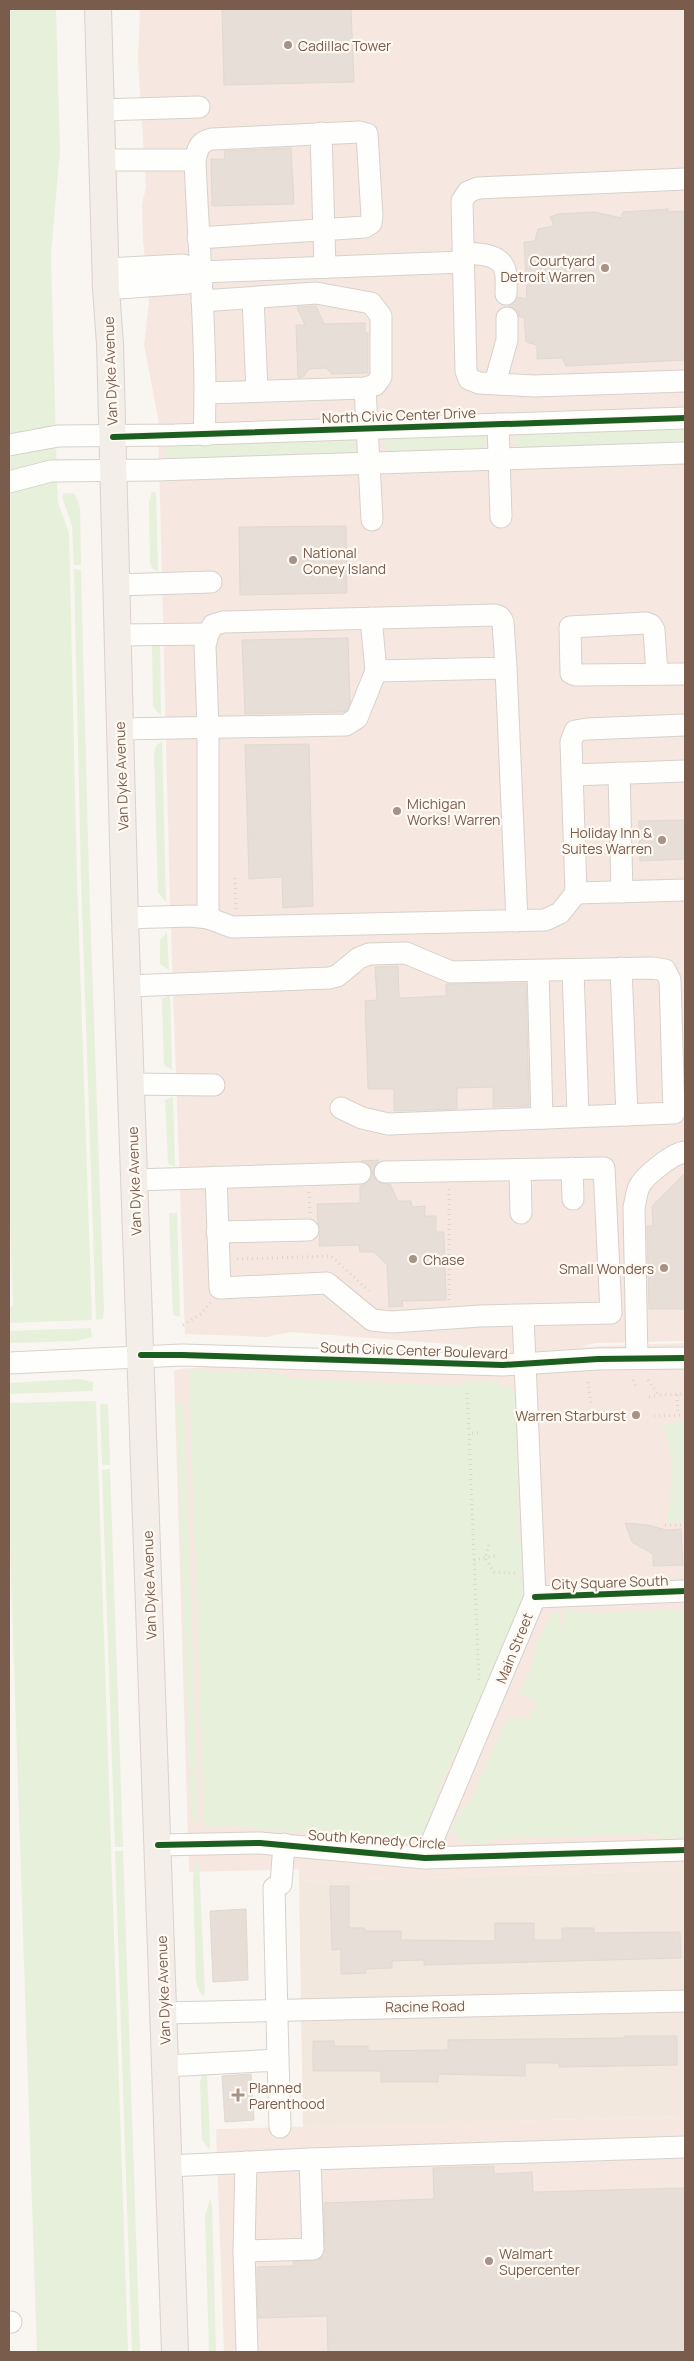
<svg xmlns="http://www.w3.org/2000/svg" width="694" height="2361" font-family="Manrope,sans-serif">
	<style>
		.residential { fill: #f2e8de }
		.commercial { fill: #f6e8e1 }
		.green { fill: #e7f0db }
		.building { fill: #e6ded7; stroke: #e2d8d2 }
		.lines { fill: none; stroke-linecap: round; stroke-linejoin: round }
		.minor-casing { stroke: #d7d1cb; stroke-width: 23 }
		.major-casing { stroke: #dad1cc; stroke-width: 28 }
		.path { stroke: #dcd5d0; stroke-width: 3; stroke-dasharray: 1 4; stroke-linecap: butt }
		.minor { stroke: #fefefd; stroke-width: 21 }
		.major { stroke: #f3eee8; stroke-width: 26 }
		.cycleway-casing { stroke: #fffaf3; stroke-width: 9 }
		.cycleway { stroke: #1b5e20; stroke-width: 6 }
		.poi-dot { fill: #a69286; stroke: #fffaf3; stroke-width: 2 }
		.labels { text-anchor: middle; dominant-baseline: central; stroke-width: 4.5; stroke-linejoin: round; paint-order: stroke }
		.poi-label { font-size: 14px; fill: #7a5c4d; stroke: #fffaf3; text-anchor: start }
		.street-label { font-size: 14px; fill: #7a5c4d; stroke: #fffaf3 }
	</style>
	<rect width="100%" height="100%" fill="#f9f5f0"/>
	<!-- residential -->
	<polygon class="residential" points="685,1870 685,2116 303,2127 299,1882"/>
	<!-- commercial -->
	<g class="commercial">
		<polygon points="140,9 685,9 685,1341 596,1343 581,1347 685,1343 685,1870 299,1882 299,1869 189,1872 174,1371 178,1369 467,1350 461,1345 291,1332 267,1337 185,1334 170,903 158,418 144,345 149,303 143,240 142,204 146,187 138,61"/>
		<polygon points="685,2116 685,2352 224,2352 216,2129"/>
	</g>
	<!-- green -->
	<g class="green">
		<polygon points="9,9 56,9 60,151 51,254 57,481 58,503 69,533 77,878 92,1320 9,1323 9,1307 13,1306 9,1191"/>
		<polygon points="685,427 685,444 516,448 513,441 516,434"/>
		<polygon points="483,435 486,442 483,449 480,450 388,452 384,446 387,438"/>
		<polygon points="353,439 355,442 355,450 350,455 168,459 165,452 168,445"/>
		<polygon points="152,492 156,492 158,572 152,568 150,562 149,502"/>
		<polygon points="64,493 75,494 80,507 81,565 74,565 72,526 62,497"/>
		<polygon points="74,569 81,570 89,878 104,1309 103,1319 96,1320 81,878"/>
		<polygon points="160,640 161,715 156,711 153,705 152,645"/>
		<polygon points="162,741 166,902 158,892 154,753 156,746"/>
		<polygon points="167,932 169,970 160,964 160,941"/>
		<polygon points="170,995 172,1070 164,1065 162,999"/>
		<polygon points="173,1097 175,1167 168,1164 165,1100"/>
		<polygon points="169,1213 177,1213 180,1317 173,1315"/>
		<polygon points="91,1328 92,1337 76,1341 9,1343 9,1331"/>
		<polygon points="189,1370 280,1373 287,1378 458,1386 466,1382 498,1382 502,1387 506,1387 510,1384 512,1386 514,1394 519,1397 519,1430 516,1438 519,1538 523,1549 524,1569 520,1573 520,1577 524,1580 524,1597 504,1649 437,1792 437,1804 422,1834 416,1836 413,1846 390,1846 379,1840 308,1830 295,1833 236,1826 204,1827"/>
		<polygon points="80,1379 93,1382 93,1391 9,1394 9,1383"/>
		<polygon points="96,1401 128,2352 37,2352 9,1515 9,1403"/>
		<polygon points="180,1403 184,1403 197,1769 189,1769 176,1404"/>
		<polygon points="100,1404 108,1404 110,1465 102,1465"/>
		<path d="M685,1422v100l-18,1c5,-36 8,-65 -4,-100z"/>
		<polygon points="110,1469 123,1847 115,1847 102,1470"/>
		<path d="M567,1609l26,4 92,-4v227l-22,3 -9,-5 -159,5 -11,5 -26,-2 1,-5 -7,-3c-1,-12 7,-22 16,-30l40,-86 21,1 9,-17 -19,-8 14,-30 4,-22 12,-24 6,-7 4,3 3,14 3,-1 -2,-14z"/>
		<polygon points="197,1773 198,1822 198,1826 191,1816 189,1774"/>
		<polygon points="115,1851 123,1851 140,2352 132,2352"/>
		<polygon points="199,1861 205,1993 203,1996 199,1991 196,1981 193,1877 194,1867"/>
		<polygon points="207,2072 210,2144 209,2149 202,2140 200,2082 202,2076"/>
		<polygon points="210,2199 212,2205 216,2352 209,2352 205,2216"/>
	</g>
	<!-- building -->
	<g class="building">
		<polygon points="222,9 351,9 354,82 224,85"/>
		<polygon points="291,148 294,204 212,206 211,159 225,159 224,151"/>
		<polygon points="668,209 668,212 685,211 685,360 566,366 562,358 537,359 537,345 526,342 524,317 519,317 518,311 509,306 516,301 518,297 527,299 524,242 535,241 538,229 554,226 550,217 558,214 595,212 621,218 623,212"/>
		<polygon points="316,306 324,324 365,323 365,333 368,333 368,373 332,374 326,368 309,369 303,377 298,378 296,325 305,325 297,307"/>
		<polygon points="346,526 347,593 240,595 239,527"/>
		<polygon points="348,638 350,702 347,710 343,712 245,714 242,640"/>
		<polygon points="309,744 313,906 283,908 282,877 249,879 245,745"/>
		<polygon points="685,820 685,859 640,861 639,821"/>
		<polygon points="398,966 399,998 446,996 446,984 526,983 529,1106 493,1107 493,1087 457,1088 457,1109 394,1111 394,1089 368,1089 365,1001 377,1000 375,967"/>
		<polygon points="379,1160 373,1172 375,1179 379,1183 390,1184 398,1201 411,1201 412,1207 425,1206 425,1216 436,1216 436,1232 444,1232 446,1300 402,1301 403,1306 389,1307 387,1265 374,1252 360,1252 359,1245 319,1246 320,1229 318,1223 317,1204 360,1203 360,1186 367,1183 372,1173 370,1166 361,1161"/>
		<polygon points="685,1173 685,1309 649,1309 647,1226 653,1226 652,1206"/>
		<polygon points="625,1523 648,1525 666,1530 681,1529 683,1565 653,1566 653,1554 632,1542"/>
		<polygon points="330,1886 349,1886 349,1928 365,1928 365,1931 401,1931 401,1940 495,1941 495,1923 534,1923 534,1940 562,1940 562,1928 594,1928 594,1933 680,1932 681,1958 424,1965 424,1960 392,1961 392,1968 366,1969 366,1973 341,1974 341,1949 332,1950"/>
		<polygon points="246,1909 248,1980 213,1982 210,1911"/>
		<polygon points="624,2036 677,2036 677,2065 559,2067 559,2063 525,2063 525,2076 438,2074 438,2082 381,2082 381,2071 313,2071 313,2041 334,2041 334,2046 368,2046 368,2051 448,2050 448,2040 624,2038"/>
		<polygon points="251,2074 254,2120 225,2122 222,2076"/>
		<polygon points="494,2166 494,2174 532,2172 533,2192 685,2188 685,2352 328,2352 327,2316 258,2318 257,2267 293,2266 293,2262 320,2259 325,2249 324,2203 434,2199 433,2168"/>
	</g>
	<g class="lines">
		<!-- minor casing -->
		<g class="minor-casing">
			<g id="minor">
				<polyline points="101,110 199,107"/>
				<polyline points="321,133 325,267"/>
				<polyline points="103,160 195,160"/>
				<polyline points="685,179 478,188 468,192 462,201 466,371 469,379 479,383 534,386 685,381"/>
				<path d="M198,238l167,-11 6,-4 1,-7 -5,-82 -7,-2 -148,7c-13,3 -14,9 -17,21 3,77 10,155 10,233 0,14 -1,28 0,42"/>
				<path d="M463,253c14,1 37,0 42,17 2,7 1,17 1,24"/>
				<polyline points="106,269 183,265 200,272 463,262"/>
				<polyline points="106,289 187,283 200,272"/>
				<polyline points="253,298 257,391"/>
				<polyline points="202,301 316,293 371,303 381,316 381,377 375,385 365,388 205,393"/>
				<polyline points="495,383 507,340 507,318"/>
				<polyline points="365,388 372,520"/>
				<polyline points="498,424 501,517"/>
				<polyline points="9,445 58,436 175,435 685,418"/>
				<polyline points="9,482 51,471 157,470 685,453"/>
				<polyline points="117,585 211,582"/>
				<polyline points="118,635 208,634"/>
				<polyline points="506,668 517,921"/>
				<polyline points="657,674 654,630 651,625 646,623 570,627 571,673 576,675 685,674"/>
				<polyline points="120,729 346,725 357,718 376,671"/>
				<polyline points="619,773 622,892"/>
				<polyline points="572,775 685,771"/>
				<polyline points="576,893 685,890"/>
				<polyline points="125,918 192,916 208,918 232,927 545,920 560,913 576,893 571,742 575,731 587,729 685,725"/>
				<polyline points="208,918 208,728 205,646 208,634 213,625 223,622 495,615 500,617 503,622 506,668 376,671 371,618"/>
				<polyline points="621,968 627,1115"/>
				<polyline points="573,970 578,1116"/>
				<polyline points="538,971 542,1118"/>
				<polyline points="128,986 329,978 337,976 359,958 369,954 406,953 451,972 652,968 665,970 670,980 674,1113 388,1124 362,1118 341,1108"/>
				<polyline points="130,1084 214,1085"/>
				<polyline points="572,1168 573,1199"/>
				<polyline points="520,1170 521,1213"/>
				<polyline points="216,1177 220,1288 327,1283 372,1320 392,1322 480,1316 611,1313 604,1168 385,1172"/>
				<polyline points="134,1180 360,1173"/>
				<polyline points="217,1232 308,1230"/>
				<path d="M637,1358l-3,-151c2,-6 2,-14 5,-20 5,-11 34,-34 46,-35"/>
				<polyline points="9,1363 182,1355 503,1365 598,1359 685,1358"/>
				<polyline points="535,1597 685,1591"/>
				<polyline points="158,1845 260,1843 425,1858 685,1850"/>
				<polyline points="425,1858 535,1597 523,1316"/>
				<polyline points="164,2013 685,2001"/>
				<polyline points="278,2060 274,1888 281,1884 284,1844"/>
				<polyline points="166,2066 278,2060 280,2127"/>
				<polyline points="246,2162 244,2251 313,2249 310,2159"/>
				<polyline points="169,2166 310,2159 685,2147"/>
				<polyline points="244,2251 247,2352"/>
				<polyline points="9,2322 11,2322"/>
			</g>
		</g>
		<!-- major casing -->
		<g class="major-casing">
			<polyline id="major" points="98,9 106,289 110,344 125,918 175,2352"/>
		</g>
		<!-- path -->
		<g class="path">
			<polyline points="235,878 236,909"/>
			<polyline points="449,1189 449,1300"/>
			<polyline points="309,1192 310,1213"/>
			<polyline points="237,1259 331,1256 369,1291"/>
			<polyline points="183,1325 201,1314 211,1302"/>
			<polyline points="633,1380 637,1389"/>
			<polyline points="648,1380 659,1395 685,1394"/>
			<polyline points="588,1382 591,1404"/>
			<polyline points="467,1393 469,1433"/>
			<polyline points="677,1395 678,1415"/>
			<polyline points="649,1397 659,1395"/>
			<polyline points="654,1416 685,1415"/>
			<polyline points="478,1433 469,1433 479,1681"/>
			<polyline points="665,1525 685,1525"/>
			<polyline points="489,1545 485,1558 494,1572 516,1573"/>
			<polyline points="474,1560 498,1555"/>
		</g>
		<!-- minor -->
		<use href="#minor" class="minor"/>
		<!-- major -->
		<use href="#major" class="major"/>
		<!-- cycleway casing -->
		<g class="cycleway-casing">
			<g id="cycleway">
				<polyline points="113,437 685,418"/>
				<polyline points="141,1355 182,1355 503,1365 598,1359 685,1358"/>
				<polyline points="535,1597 685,1591"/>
				<polyline points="158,1845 260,1843 425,1858 685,1850"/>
			</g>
		</g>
		<!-- cycleway -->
		<use href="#cycleway" class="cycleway"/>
	</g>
	<!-- markers -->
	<g class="poi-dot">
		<circle cx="288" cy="45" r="5"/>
		<circle cx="605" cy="268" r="5"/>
		<circle cx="293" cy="560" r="5"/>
		<circle cx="397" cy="811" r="5"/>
		<circle cx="662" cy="840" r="5"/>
		<circle cx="413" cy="1259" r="5"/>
		<circle cx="664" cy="1268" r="5"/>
		<circle cx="636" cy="1415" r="5"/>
		<path d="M235.5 2087.5h5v5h5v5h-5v5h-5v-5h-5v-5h5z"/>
		<circle cx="489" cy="2261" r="5"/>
	</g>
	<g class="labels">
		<!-- poi labels -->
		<g class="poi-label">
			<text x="298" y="45">Cadillac Tower</text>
			<text x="595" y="260" text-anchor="end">Courtyard<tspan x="595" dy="16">Detroit Warren</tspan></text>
			<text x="303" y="552">National<tspan x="303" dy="16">Coney Island</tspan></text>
			<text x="407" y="803">Michigan<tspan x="407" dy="16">Works! Warren</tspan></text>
			<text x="652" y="832" text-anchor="end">Holiday Inn &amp;<tspan x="652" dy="16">Suites Warren</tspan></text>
			<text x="423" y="1259">Chase</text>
			<text x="654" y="1268" text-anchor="end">Small Wonders</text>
			<text x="626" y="1415" text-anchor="end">Warren Starburst</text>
			<text x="249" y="2087">Planned<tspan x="249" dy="16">Parenthood</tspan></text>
			<text x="499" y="2253">Walmart<tspan x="499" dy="16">Supercenter</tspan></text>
		</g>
		<!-- street labels -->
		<g class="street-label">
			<text transform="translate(110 371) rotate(-92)">Van Dyke Avenue</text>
			<text transform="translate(399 415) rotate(-2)">North Civic Center Drive</text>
			<text transform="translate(121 776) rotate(-92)">Van Dyke Avenue</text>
			<text transform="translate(134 1181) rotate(-92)">Van Dyke Avenue</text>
			<text transform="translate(414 1350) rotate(2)">South Civic Center Boulevard</text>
			<text transform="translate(610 1582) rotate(-2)">City Square South</text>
			<text transform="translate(149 1585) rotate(-92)">Van Dyke Avenue</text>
			<text transform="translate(514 1648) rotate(-68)">Main Street</text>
			<text transform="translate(377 1839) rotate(4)">South Kennedy Circle</text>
			<text transform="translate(163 1990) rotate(-92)">Van Dyke Avenue</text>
			<text transform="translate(425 2006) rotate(-1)">Racine Road</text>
		</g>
	</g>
	<!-- border -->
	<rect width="694" height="2361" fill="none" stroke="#7a5c4d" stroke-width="20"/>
</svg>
